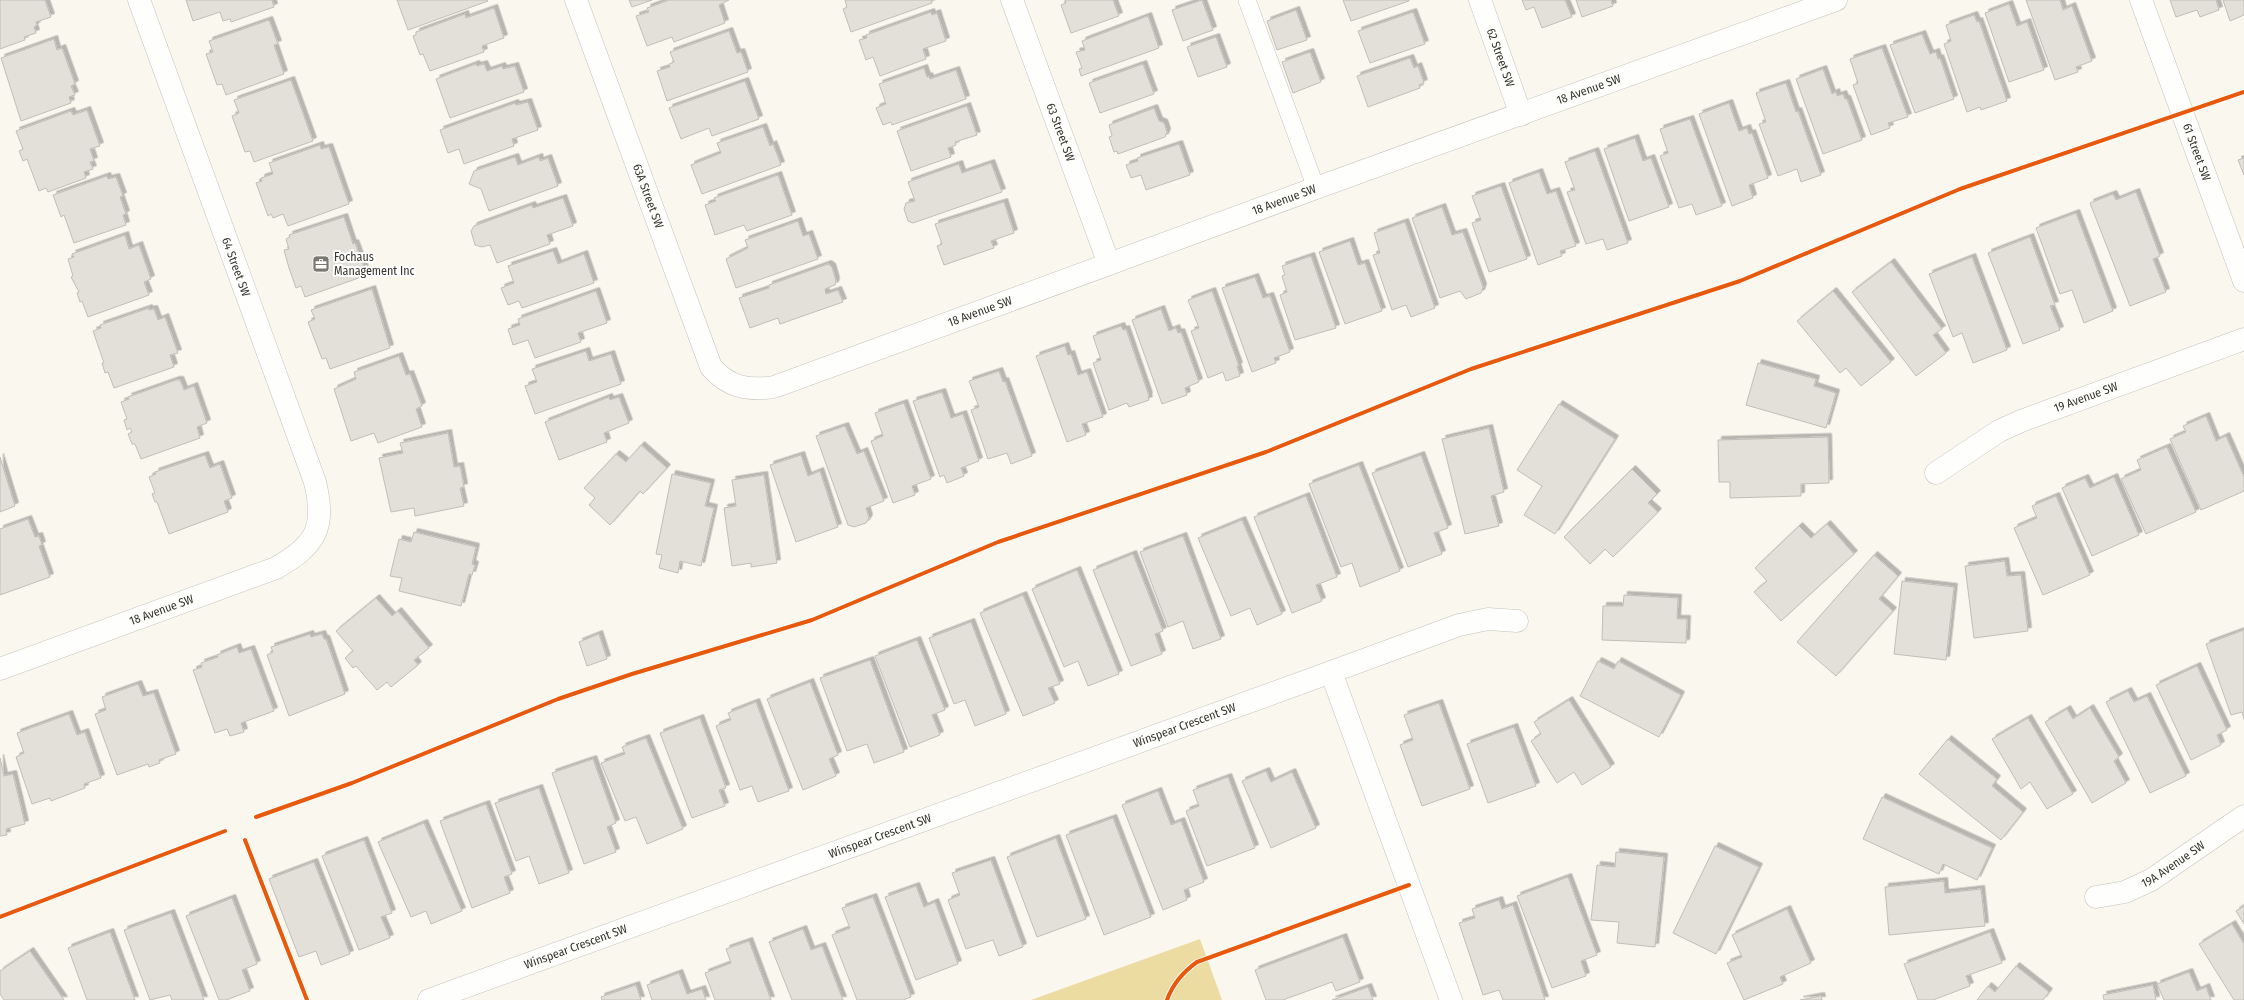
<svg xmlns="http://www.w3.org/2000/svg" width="2244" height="1000" font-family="'Fira Sans Condensed',sans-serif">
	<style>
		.green { fill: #eddca1 }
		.building { fill: #e2e0d8; stroke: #c1beb7; filter: url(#shadow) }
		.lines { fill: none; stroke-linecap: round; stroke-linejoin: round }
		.lane-casing { stroke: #c4c2bb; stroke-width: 18 }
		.street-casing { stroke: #c4c2bb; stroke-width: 23 }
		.lane { stroke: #fefefd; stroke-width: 17 }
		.street { stroke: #fefefd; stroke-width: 22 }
		.cycleway-casing { stroke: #fff; stroke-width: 6 }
		.cycleway { stroke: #e8590c; stroke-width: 4 }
		.labels { text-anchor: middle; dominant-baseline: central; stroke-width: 4; stroke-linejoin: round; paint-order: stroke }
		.street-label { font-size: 12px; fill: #36342d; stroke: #fff }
		.poi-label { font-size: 12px; fill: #36342d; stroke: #fff; text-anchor: start }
	</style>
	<defs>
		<filter id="shadow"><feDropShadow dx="3.5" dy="-3.5" stdDeviation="0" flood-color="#0004"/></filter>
	</defs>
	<rect width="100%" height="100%" fill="#faf7ef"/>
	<!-- green -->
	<polygon class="green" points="1200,939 1222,1000 1031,1000"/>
	<!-- building -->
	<g class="building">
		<polygon points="0,0 45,0 51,17 36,22 37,25 34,27 36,33 24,37 25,40 0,49"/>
		<polygon points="186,0 272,0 274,7 231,22 230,19 223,21 220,12 193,21"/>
		<polygon points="397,0 487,0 488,1 408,30"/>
		<polygon points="629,0 652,0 632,7"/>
		<polygon points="669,0 729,0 719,5 725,23 674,42 672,37 647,46 636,16 649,12 647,8"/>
		<polygon points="845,0 931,0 932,3 851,32 843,9 847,7"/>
		<polygon points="1065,0 1113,0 1119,16 1071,33 1061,5 1066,3"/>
		<polygon points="1202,0 1213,30 1183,41 1172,10"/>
		<polygon points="1343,0 1409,0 1409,1 1351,21"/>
		<polygon points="1522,0 1565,0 1572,17 1542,28 1534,7 1526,10"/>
		<polygon points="1576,0 1611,0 1613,6 1582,17"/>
		<polygon points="2026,0 2060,0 2063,10 2072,6 2092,61 2076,67 2078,72 2055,80"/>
		<polygon points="2170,0 2216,0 2219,10 2200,17 2197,10 2176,17"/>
		<polygon points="2223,0 2244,0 2244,15 2230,21"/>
		<polygon points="2009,4 2017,26 2027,22 2044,70 2009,82 1985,13"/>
		<polygon points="494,8 504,38 482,46 484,52 430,71 423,54 420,55 413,36 416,35 416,32 465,14 466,18"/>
		<polygon points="1296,10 1307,40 1277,50 1267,21"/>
		<polygon points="931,12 932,15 937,13 946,41 923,49 926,59 880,76 873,57 866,60 859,40 867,38 866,35"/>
		<polygon points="1413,12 1425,44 1370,63 1358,31"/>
		<polygon points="1974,15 1977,22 1979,21 2007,101 1981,110 1980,107 1967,112 1944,44 1951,41 1946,25"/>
		<polygon points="1148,16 1159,48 1081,76 1079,69 1082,68 1076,52 1085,50 1082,41"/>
		<polygon points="269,20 278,44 274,45 284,74 226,95 222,84 217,85 206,54 213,52 209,41"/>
		<polygon points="729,31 737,53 741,52 748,72 667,101 657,71 670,67 669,64 674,62 670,52"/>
		<polygon points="1922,34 1930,54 1936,52 1938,59 1940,58 1954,99 1915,113 1890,45"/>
		<polygon points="1216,37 1227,67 1198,77 1187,47"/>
		<polygon points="54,39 57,50 62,48 75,84 71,86 75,95 69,97 71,103 21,121 1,58"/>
		<polygon points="1882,48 1908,117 1888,123 1890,128 1871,135 1853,85 1858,83 1850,59"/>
		<polygon points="1310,52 1321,82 1293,93 1282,62"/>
		<polygon points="1410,58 1414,68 1418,66 1424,83 1419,85 1420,88 1368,107 1357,76"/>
		<polygon points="476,64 477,66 484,64 487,71 502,66 503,69 515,66 524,92 450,118 436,79"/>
		<polygon points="1143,64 1154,94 1100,113 1089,83"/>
		<polygon points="924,68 927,77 929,76 930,79 956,70 966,99 892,125 891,122 883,125 876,108 886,104 879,84"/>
		<polygon points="1823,69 1832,94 1836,92 1837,96 1843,94 1845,99 1847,99 1862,140 1823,154 1796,79"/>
		<polygon points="291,80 313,141 254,162 250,151 245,152 232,116 239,113 234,100"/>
		<polygon points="745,81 759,119 712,136 709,128 681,139 669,108"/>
		<polygon points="1786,83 1796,112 1798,111 1821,175 1801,182 1797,169 1778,176 1759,124 1766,122 1756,93"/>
		<polygon points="528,102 538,130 512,139 514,146 464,164 459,149 448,153 440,130 515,103 516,105"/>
		<polygon points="1729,103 1739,131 1747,128 1749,134 1752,133 1768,178 1749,185 1753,198 1732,206 1699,114"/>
		<polygon points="967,106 977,135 955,142 956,145 948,148 951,157 911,171 897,131"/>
		<polygon points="1154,108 1159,121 1164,123 1167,132 1165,137 1118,154 1117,151 1114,152 1109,137 1112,136 1109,125"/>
		<polygon points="87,110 100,146 90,149 94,161 90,162 93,169 84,172 86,178 48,192 46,188 39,191 27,159 23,161 19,151 23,149 16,131 71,111 73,115"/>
		<polygon points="1690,119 1722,206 1696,215 1692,204 1679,208 1660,156 1668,153 1660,129"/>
		<polygon points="763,127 770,146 773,144 781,165 702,194 691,165 721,153 717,143"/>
		<polygon points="1635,138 1643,161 1651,158 1669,207 1629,221 1604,149"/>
		<polygon points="1179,144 1190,175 1146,190 1141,175 1131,178 1126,165 1138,161 1137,158"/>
		<polygon points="320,145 321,149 329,147 349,204 288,226 283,214 273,218 271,214 268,216 256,183 262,181 261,178 273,174 269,163"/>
		<polygon points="1595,151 1628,243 1607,250 1603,239 1586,244 1567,192 1575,190 1565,162"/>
		<polygon points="515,157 518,165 539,157 540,161 548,158 558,186 489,211 481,189 469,184 474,171"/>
		<polygon points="2244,158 2244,175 2238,160"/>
		<polygon points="991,163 1002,192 913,223 908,221 904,209 906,203 915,201 908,182 959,164 962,173"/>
		<polygon points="1539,172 1547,194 1556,191 1576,246 1560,251 1562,256 1538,265 1509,183"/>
		<polygon points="778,175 792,215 747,231 744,225 715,235 705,205 716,201 714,198"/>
		<polygon points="107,176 108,179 116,177 123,196 120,197 126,214 123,215 126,225 74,243 64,215 61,217 53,195"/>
		<polygon points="1501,186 1527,259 1489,272 1472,223 1481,220 1472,196"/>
		<polygon points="2136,192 2160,256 2153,259 2166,292 2130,306 2090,203 2113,194 2116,200"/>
		<polygon points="563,198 573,226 547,235 550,244 497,263 490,245 482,247 475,245 471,231 474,226 532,205 533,208"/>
		<polygon points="1004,202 1014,233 991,241 994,248 944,265 937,246 942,244 935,224"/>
		<polygon points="1442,207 1452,235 1463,232 1483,287 1481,293 1466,299 1460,291 1440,298 1412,218"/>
		<polygon points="2076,213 2113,311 2084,323 2072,290 2060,294 2036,228"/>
		<polygon points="344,217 353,244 355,243 367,275 305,297 301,286 296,288 289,268 284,250 289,249 286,239 290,237 289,235"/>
		<polygon points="798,221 803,236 809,234 818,259 736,288 726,259 748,248 745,240"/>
		<polygon points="1405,222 1435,308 1411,317 1406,305 1392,310 1373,255 1380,253 1374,233"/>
		<polygon points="125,235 129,249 139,245 151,279 144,282 149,295 88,317 82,301 80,302 77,293 79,292 71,277 73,276 68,259 74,257 72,254"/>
		<polygon points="2030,237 2055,305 2050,306 2060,330 2023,344 1988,253"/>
		<polygon points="1350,241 1358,265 1365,263 1382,311 1345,324 1319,252"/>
		<polygon points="553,251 558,264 584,254 594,283 522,308 519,301 508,305 501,288 514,283 508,266"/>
		<polygon points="1311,256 1336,328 1295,340 1280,295 1287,292 1282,276 1285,275 1282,266"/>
		<polygon points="1972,257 2007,350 1973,363 1962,333 1953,337 1929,274"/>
		<polygon points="1891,262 1942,329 1933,335 1946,353 1916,376 1852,292"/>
		<polygon points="828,264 832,267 836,281 835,285 825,289 826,294 838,290 843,302 780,324 778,318 750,328 739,298 769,288 769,285"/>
		<polygon points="1255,277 1263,298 1270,296 1290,352 1274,358 1276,363 1252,372 1222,288"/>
		<polygon points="372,289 390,348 330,369 326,358 322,359 308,322 315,319 311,310"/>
		<polygon points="596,291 607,323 578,333 581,342 535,358 528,340 513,345 508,329 520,325 518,319"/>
		<polygon points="1212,291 1239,366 1237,366 1240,376 1226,381 1223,372 1208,378 1191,331 1199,328 1188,300"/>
		<polygon points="1833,291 1891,362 1861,386 1846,368 1840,373 1797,321"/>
		<polygon points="149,308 149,310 154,309 158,320 165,317 178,353 170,355 174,367 114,388 108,372 105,373 102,363 104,363 93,331 101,328 100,325"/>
		<polygon points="1161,309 1169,331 1176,328 1178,333 1181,332 1199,382 1185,388 1187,395 1162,404 1132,320"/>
		<polygon points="1121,326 1123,330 1126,329 1149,396 1148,397 1149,400 1129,407 1127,403 1109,410 1093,363 1101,360 1093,336"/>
		<polygon points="1065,346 1068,355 1071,354 1078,375 1087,372 1103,417 1082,424 1086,435 1067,442 1036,356"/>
		<polygon points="586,351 589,361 611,354 621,384 535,414 525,386 537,382 532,369"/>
		<polygon points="399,356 406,375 410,374 422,406 416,409 422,427 378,443 374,433 351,441 334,389 356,379 354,372"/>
		<polygon points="1758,363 1816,379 1814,386 1836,393 1826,428 1746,405"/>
		<polygon points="999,371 1003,382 1005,381 1032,456 1011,464 1007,453 988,459 971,410 979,407 969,381"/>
		<polygon points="176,380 180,380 184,390 194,386 207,423 197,427 200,438 141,459 135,444 132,444 128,434 132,432 130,428 127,430 124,420 127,419 121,402 129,399 128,397"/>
		<polygon points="942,392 951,418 963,414 979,461 961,468 964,476 947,483 944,475 940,477 913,401"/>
		<polygon points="609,397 610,400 619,397 629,423 604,433 607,442 559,460 545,422"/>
		<polygon points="904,403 931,479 912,486 915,495 893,503 871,441 883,436 875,413"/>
		<polygon points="1559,404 1615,439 1555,534 1524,515 1542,486 1517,470"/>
		<polygon points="2206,416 2216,441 2226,436 2244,477 2244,491 2201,510 2170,439 2186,432 2183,426"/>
		<polygon points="845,426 857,454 864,451 884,501 866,508 869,518 866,523 854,527 848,525 816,436"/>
		<polygon points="1489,428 1504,492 1491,496 1499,526 1465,534 1442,439"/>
		<polygon points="448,433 454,467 460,466 464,487 460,488 464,506 415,516 414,508 391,512 379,458 403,453 400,443"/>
		<polygon points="1828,437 1829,483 1801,484 1801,496 1730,498 1730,482 1719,482 1718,440"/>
		<polygon points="641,445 667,468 643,494 640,491 610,525 589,505 595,498 584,488 616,454 626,462"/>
		<polygon points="2167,447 2196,512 2146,534 2121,479 2141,470 2137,460"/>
		<polygon points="205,455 210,468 220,464 232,498 224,501 228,512 169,534 157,502 155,502 152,494 155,493 149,477 156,474 155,472"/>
		<polygon points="801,455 808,476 820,471 838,527 796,542 770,465"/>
		<polygon points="1421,455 1448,528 1434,533 1442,554 1408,567 1372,473"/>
		<polygon points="0,457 15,506 0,512"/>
		<polygon points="1359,465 1400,571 1360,587 1352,563 1341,567 1309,484"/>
		<polygon points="1632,469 1657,494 1648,503 1658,512 1613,557 1605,549 1590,564 1564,537"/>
		<polygon points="672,474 711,483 705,506 714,508 701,566 680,561 678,573 659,568 662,555 656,554"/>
		<polygon points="764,475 777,563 751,567 751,563 732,566 724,508 736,506 732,480"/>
		<polygon points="2114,477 2139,535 2092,556 2062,488 2085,478 2090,488"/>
		<polygon points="1306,496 1337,577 1316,585 1322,601 1292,613 1254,517"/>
		<polygon points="2056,496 2090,575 2043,595 2014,528 2037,518 2032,506"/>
		<polygon points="28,519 35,537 39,536 42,545 39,546 50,577 0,595 0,529"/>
		<polygon points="1242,520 1282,614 1257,625 1250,608 1231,616 1198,538"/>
		<polygon points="1827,524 1854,554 1781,621 1754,592 1767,581 1755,568 1799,526 1811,538"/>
		<polygon points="414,532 476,547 472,564 475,565 472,575 469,574 461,606 399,591 402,578 390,576 399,539 411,542"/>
		<polygon points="1183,536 1221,639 1193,649 1183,621 1168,627 1140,552"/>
		<polygon points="1133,554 1163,631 1155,634 1162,654 1131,666 1093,570"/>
		<polygon points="1874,555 1898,576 1879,599 1893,611 1836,676 1797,642"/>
		<polygon points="2005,561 2007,576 2021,575 2028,631 1974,638 1965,566"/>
		<polygon points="1077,570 1119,674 1088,686 1078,661 1064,667 1032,589"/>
		<polygon points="1902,581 1954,587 1946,660 1894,654"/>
		<polygon points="1023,595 1060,684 1048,688 1055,703 1023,716 980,613"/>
		<polygon points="1624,595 1678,598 1677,619 1687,619 1686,643 1602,640 1603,606 1623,606"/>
		<polygon points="376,598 392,616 398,611 429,648 414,660 418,665 391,687 387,682 377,690 356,666 353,668 345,658 353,651 336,631"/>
		<polygon points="971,622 1006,714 975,726 965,700 954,704 929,638"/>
		<polygon points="2244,630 2244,719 2242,712 2231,715 2206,644"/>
		<polygon points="310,634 311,637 322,634 324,639 326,639 345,694 289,716 267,655 273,652 271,647"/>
		<polygon points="599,634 607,659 587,666 579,642"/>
		<polygon points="917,640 945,710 932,715 940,735 910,747 875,656"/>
		<polygon points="237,647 239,653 251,649 274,711 241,723 244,732 230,736 227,729 215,733 193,670 202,667 201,663 218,657 217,655"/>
		<polygon points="870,660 904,752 874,763 867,744 847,751 820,678"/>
		<polygon points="1598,661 1614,669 1618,661 1681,695 1659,737 1580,696"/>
		<polygon points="2197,666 2227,730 2217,735 2221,745 2191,760 2156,685"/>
		<polygon points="810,682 838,755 829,759 836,776 803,790 767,699"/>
		<polygon points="138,684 143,696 154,693 176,754 159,760 160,763 149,767 148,764 117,775 95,714 106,710 102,697"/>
		<polygon points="2128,691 2134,702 2147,696 2186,776 2150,793 2106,702"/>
		<polygon points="1569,700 1611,767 1582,785 1574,772 1557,783 1531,741 1541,734 1534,722"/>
		<polygon points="756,702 789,791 758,802 752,786 740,790 716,726 731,720 728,713"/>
		<polygon points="1439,703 1470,789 1422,806 1400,745 1413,740 1404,715"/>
		<polygon points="2090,708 2119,757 2114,761 2126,783 2092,803 2045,722 2067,709 2073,719"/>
		<polygon points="69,714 77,735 85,732 101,778 84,784 85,788 51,801 50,798 32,804 16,757 24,753 17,733"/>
		<polygon points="700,718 726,788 719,790 725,806 692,818 660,733"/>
		<polygon points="2028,718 2073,794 2047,809 2030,782 2021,789 1992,739"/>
		<polygon points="1514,727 1536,786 1488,803 1467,744"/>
		<polygon points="646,738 683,829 647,844 636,817 625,821 601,763 625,754 622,747"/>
		<polygon points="1948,739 1997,779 1992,786 2023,812 2001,840 1919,774"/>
		<polygon points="0,758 4,776 13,774 25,824 6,829 7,835 0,836"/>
		<polygon points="593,759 616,823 607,827 616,852 584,864 552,773"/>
		<polygon points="1266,771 1271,782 1292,772 1316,828 1271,848 1242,781"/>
		<polygon points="1228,777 1255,848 1207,866 1186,811 1199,806 1193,790"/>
		<polygon points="539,788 569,873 539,884 529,856 516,861 495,803"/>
		<polygon points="1158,791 1171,825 1181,821 1204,882 1184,890 1187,900 1163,910 1122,805"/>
		<polygon points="1882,797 1992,848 1977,880 1943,864 1939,874 1863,839"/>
		<polygon points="486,804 512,874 504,877 510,893 472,908 440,821"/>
		<polygon points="1113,818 1151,917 1104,935 1066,835"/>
		<polygon points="424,823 462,911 431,924 426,911 411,917 378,842"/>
		<polygon points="1056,838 1086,919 1037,937 1007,857"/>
		<polygon points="364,840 392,913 381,917 390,938 359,950 322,856"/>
		<polygon points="1715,846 1759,867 1716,954 1673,933"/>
		<polygon points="1616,852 1664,857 1655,947 1617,943 1619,922 1591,920 1597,865 1615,867"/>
		<polygon points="991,860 1023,947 999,956 993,940 966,949 948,900 960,895 952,873"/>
		<polygon points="314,862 350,954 321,965 316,951 299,957 269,879"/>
		<polygon points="1568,877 1597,955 1581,961 1586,976 1552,988 1517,896"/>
		<polygon points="1944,881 1945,893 1981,889 1985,926 1889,935 1885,887"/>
		<polygon points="916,886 924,907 935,902 958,964 916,980 885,897"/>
		<polygon points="873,897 911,997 903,1000 857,1000 832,935 850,928 842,908"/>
		<polygon points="232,898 257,964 242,970 250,991 226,1000 219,1000 186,916"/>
		<polygon points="1499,900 1502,909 1513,905 1545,1000 1503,1000 1499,990 1483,995 1459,923 1475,918 1472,909"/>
		<polygon points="2244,906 2244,924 2236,911"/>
		<polygon points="1787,909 1811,963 1780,977 1783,984 1744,1000 1727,963 1742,957 1732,935"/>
		<polygon points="171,913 204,1000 172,1000 170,995 150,1000 124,930"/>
		<polygon points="2232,924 2244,944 2244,1000 2234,1000 2199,944"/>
		<polygon points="803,929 811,950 822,946 843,1000 792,1000 769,942"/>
		<polygon points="110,932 135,1000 87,1000 68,948"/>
		<polygon points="1990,932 2002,963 1966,976 1970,986 1933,1000 1918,1000 1904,964"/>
		<polygon points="1343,937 1360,982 1336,991 1332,982 1283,1000 1266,1000 1255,970"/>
		<polygon points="749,941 771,1000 715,1000 705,973 731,963 726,949"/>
		<polygon points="30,951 64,1000 4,1000 0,994 0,971"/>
		<polygon points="2016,966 2049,992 2043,1000 1977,1000 1988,986 1995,992"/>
		<polygon points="2189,972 2197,991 2206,987 2211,1000 2164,1000 2157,984"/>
		<polygon points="679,973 687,994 702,989 706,1000 652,1000 647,985"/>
		<polygon points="636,985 641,1000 602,1000 601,997"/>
		<polygon points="2153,985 2156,1000 2104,1000 2103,995"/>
		<polygon points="1368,987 1373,1000 1332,1000"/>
		<polygon points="1821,996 1822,1000 1800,1000"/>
	</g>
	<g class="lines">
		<!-- lane casing -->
		<g class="lane-casing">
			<polyline id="lane" points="1247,0 1316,188"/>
		</g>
		<!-- street casing -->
		<g class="street-casing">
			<g id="street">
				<path id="s1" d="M576,0l135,367c17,20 37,24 63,20l542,-199 520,-188"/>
				<path id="s2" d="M1012,0l97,264"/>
				<path id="s3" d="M1480,0l41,115"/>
				<path id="s4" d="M2141,0l103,281"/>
				<path id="s5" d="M1936,473l63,-42 22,-10 223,-82"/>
				<path id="s6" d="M0,669l276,-101c40,-23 50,-40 39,-86l-176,-482"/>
				<polyline points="1331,672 1459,625 1488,619 1517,621"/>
				<path id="s7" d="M2096,897l29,-5 26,-12 93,-64"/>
				<path id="s8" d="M429,1000l902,-328 120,328"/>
			</g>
		</g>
		<!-- lane -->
		<use href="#lane" class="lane"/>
		<!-- street -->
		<use href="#street" class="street"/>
		<!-- cycleway casing -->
		<g class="cycleway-casing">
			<g id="cycleway">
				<polyline points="256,817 352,783 558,699 632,674 812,620 998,542 1266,452 1471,369 1740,281 1960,189 2244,92"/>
				<polyline points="245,840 307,1000"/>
				<polyline points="0,917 225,831"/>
				<path d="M1167,1000c6,-17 16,-28 30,-38l212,-77"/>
			</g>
		</g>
		<!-- cycleway -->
		<use href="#cycleway" class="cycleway"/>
	</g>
	<!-- icons -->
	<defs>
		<g id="office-square" transform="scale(0.9)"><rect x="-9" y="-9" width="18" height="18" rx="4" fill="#7b7871" stroke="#fff"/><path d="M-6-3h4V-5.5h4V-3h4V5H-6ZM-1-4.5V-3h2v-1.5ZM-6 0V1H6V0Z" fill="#fff"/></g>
	</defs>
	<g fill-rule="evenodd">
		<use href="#office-square" x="321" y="264"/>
	</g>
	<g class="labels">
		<!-- street labels -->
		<g class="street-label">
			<text stroke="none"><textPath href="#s3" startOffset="61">62 Street SW</textPath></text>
			<text stroke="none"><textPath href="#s1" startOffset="1328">18 Avenue SW</textPath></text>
			<text stroke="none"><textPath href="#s2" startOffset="141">63 Street SW</textPath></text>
			<text stroke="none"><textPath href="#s4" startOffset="162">61 Street SW</textPath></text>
			<text stroke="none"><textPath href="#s1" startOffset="209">63A Street SW</textPath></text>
			<text stroke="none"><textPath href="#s1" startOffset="1004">18 Avenue SW</textPath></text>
			<text transform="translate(236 267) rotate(70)">64 Street SW</text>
			<text stroke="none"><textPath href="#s1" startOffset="680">18 Avenue SW</textPath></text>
			<text stroke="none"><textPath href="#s5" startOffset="169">19 Avenue SW</textPath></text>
			<text stroke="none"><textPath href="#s6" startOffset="172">18 Avenue SW</textPath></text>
			<text stroke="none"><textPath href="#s8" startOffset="804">Winspear Crescent SW</textPath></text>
			<text stroke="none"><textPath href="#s8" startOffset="480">Winspear Crescent SW</textPath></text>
			<text stroke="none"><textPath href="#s7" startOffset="85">19A Avenue SW</textPath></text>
			<text stroke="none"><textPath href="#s8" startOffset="156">Winspear Crescent SW</textPath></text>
		</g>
		<!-- poi labels -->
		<g class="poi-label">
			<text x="334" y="257">Fochaus<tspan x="334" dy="14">Management Inc</tspan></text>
		</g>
	</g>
</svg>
